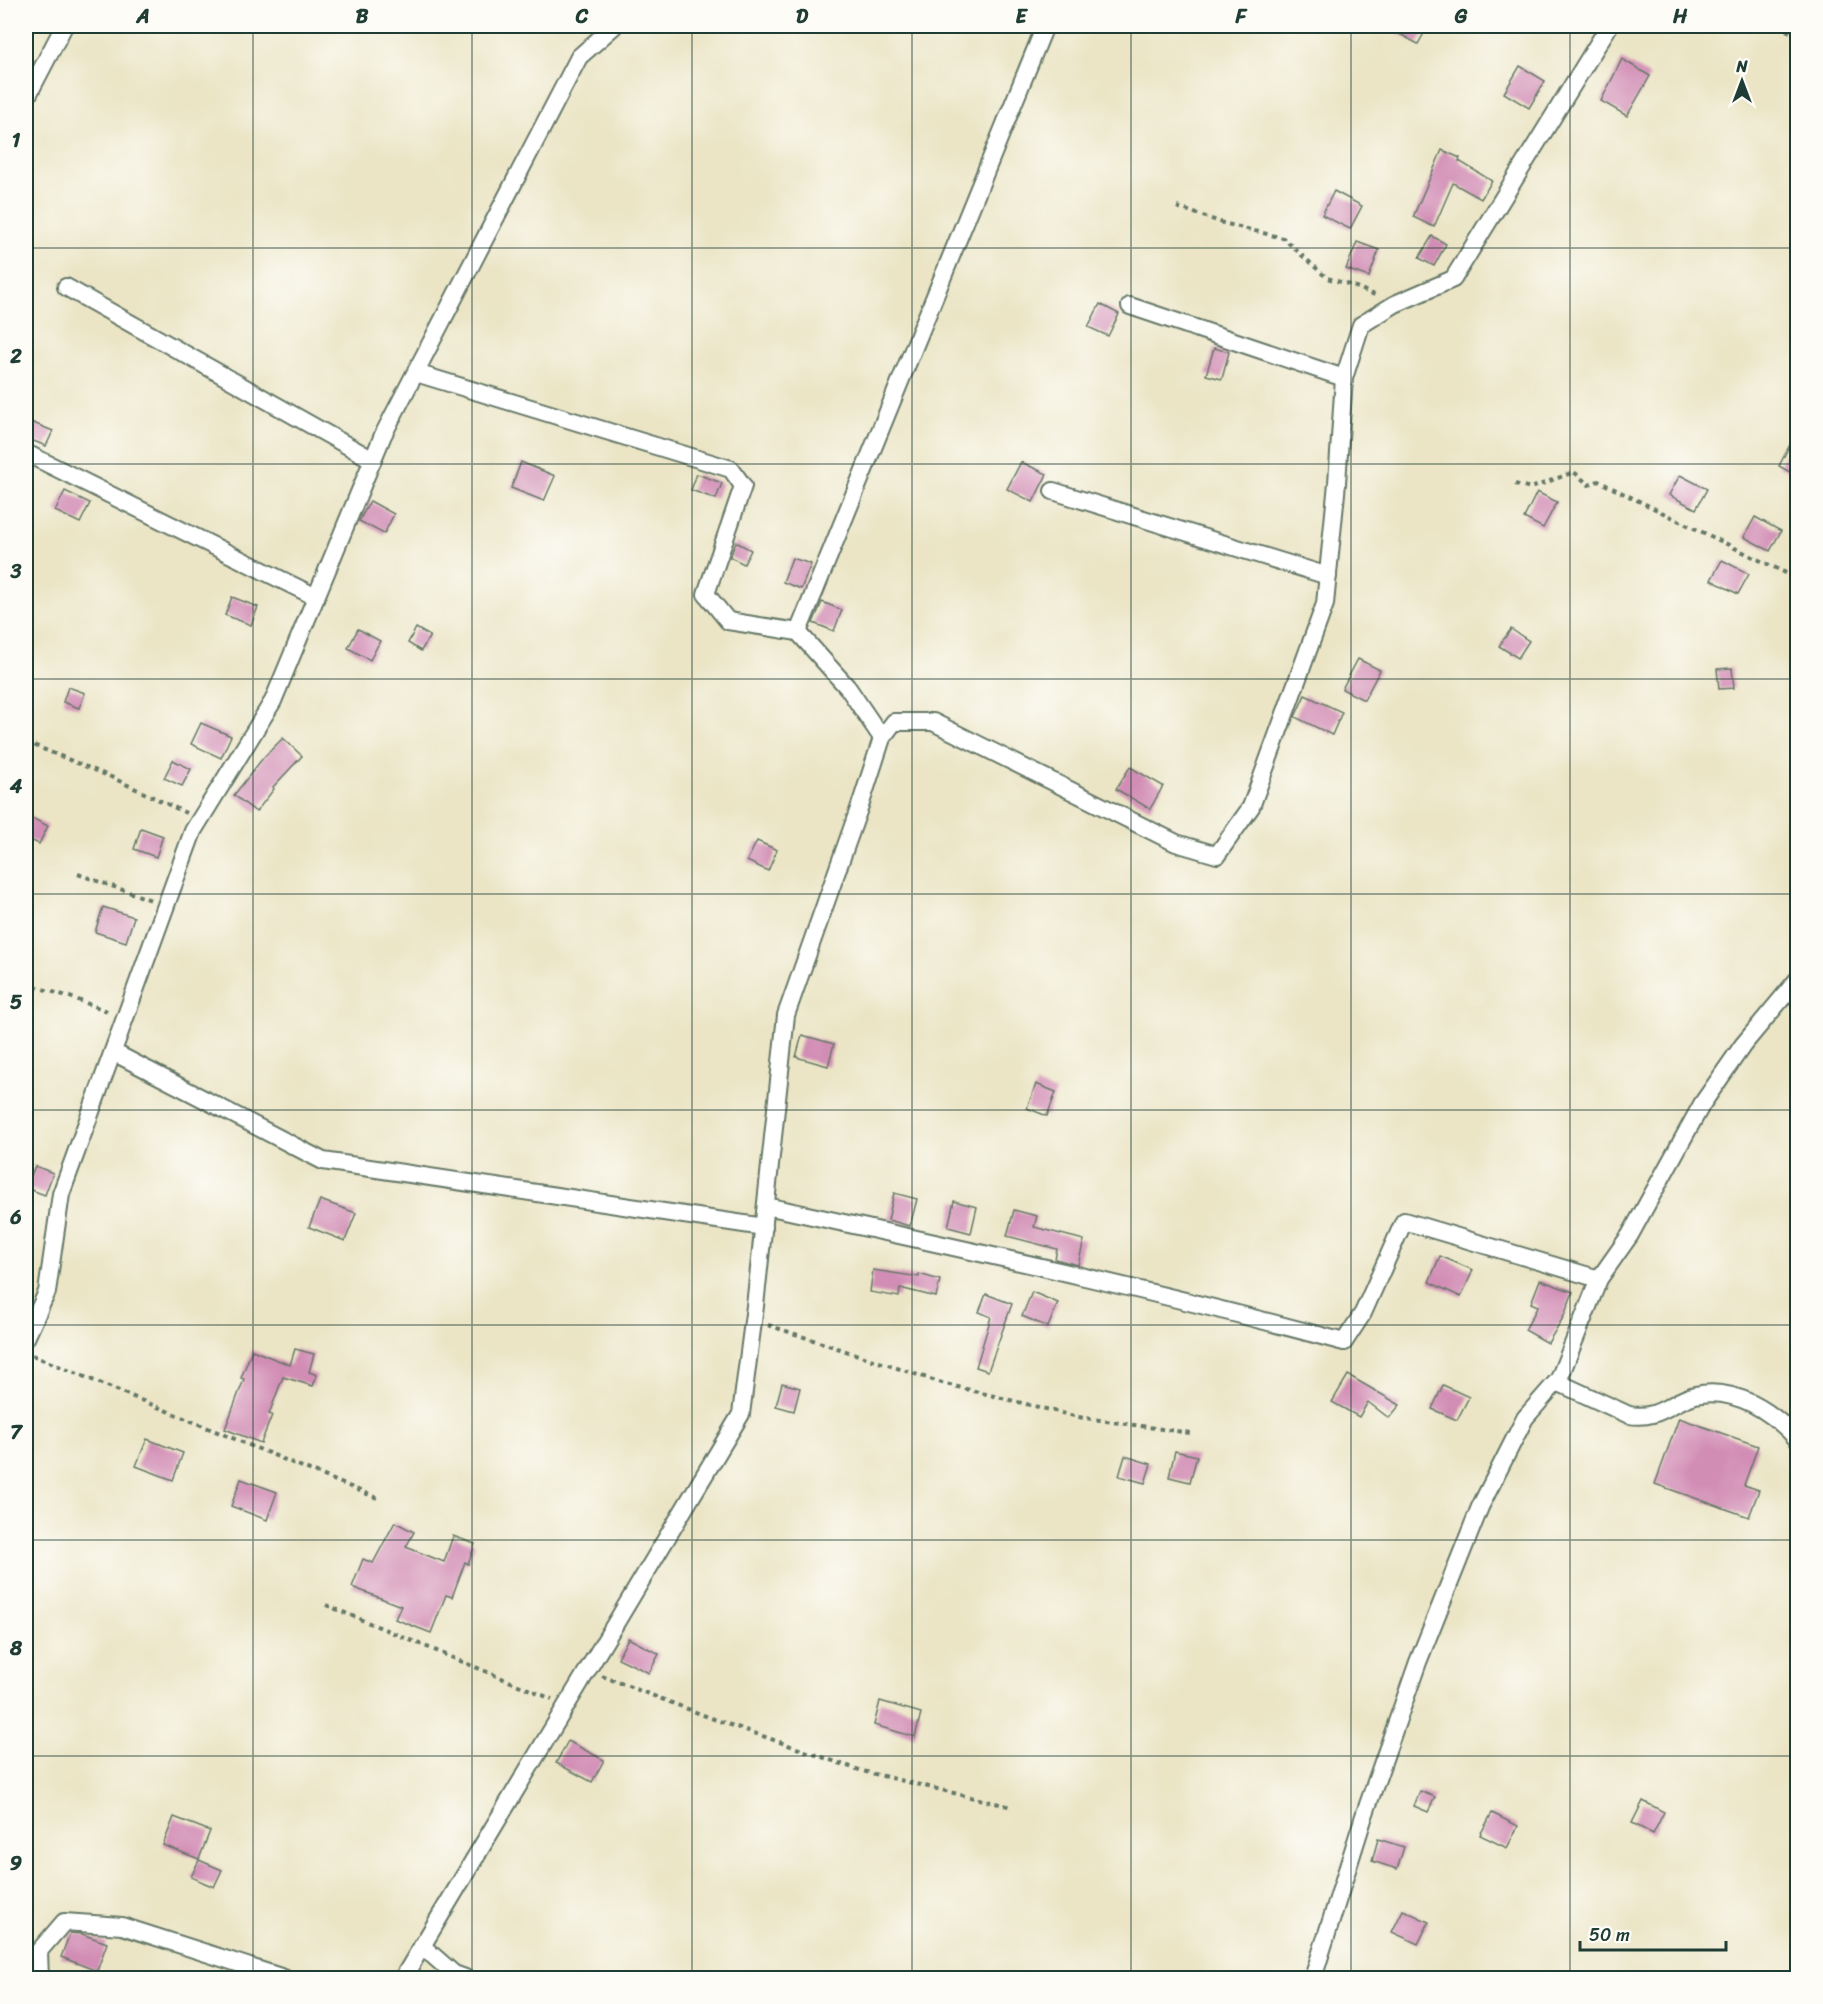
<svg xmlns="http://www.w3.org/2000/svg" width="1823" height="2004" font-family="Sriracha,sans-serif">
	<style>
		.building { fill: #d28db5 }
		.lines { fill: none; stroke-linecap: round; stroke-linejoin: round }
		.street-casing { stroke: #667867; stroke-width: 20 }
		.path { stroke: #667867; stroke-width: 4; stroke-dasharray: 4.5 4.5; stroke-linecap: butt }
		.street { stroke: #fff; stroke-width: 16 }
		.grid { fill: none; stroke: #1f3d34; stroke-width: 1.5; stroke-opacity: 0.55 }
		.neatline { fill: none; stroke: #1f3d34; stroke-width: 2 }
		.grid-label { font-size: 20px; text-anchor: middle; font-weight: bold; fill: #1f3d34 }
	</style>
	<rect width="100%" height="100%" fill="#fdfcf7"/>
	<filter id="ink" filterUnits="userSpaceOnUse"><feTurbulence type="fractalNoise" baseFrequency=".0167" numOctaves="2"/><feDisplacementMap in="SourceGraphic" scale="12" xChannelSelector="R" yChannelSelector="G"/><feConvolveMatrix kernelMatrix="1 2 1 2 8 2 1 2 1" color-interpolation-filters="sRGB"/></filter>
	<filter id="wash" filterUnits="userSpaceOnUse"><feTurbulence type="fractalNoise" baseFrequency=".008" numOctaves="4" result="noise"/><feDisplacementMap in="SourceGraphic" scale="24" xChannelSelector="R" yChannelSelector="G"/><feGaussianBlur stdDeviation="1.35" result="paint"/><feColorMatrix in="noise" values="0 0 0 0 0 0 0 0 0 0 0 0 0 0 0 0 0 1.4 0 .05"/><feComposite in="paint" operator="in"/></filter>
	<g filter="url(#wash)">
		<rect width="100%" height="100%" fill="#ebe5c6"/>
		<g id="blocks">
			<!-- building -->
			<g class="building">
				<polygon points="1385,26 1428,26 1418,44"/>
				<polygon points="1622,59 1650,76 1627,116 1601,101"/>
				<polygon points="1520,66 1545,81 1529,108 1504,93"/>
				<polygon points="1442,150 1460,158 1459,161 1492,181 1481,199 1453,183 1434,227 1413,217"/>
				<polygon points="1334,191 1362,206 1350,229 1322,215"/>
				<polygon points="1432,236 1446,244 1434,266 1419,258"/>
				<polygon points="1357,242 1379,250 1369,277 1346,269"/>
				<polygon points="1100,304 1119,314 1108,336 1088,327"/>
				<polygon points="1214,348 1229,352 1222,379 1206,375"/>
				<polygon points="26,420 53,431 46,446 26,438"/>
				<polygon points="1797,431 1797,476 1779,466"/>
				<polygon points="521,462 555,476 544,501 511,488"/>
				<polygon points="1021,462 1047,474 1033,502 1007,489"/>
				<polygon points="697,474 722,483 716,499 691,490"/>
				<polygon points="1680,475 1707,489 1696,509 1669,495"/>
				<polygon points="65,491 90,503 80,523 55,511"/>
				<polygon points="1537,492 1557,502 1543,528 1524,518"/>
				<polygon points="370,501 394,514 384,534 359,521"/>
				<polygon points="1755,517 1781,531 1770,551 1744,537"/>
				<polygon points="736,542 751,550 744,564 730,557"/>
				<polygon points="792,558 811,564 801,589 783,582"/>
				<polygon points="1722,560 1749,574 1738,594 1711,580"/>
				<polygon points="232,597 258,607 251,625 225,615"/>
				<polygon points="822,602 842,610 834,631 813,623"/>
				<polygon points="416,628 430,636 421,651 408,643"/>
				<polygon points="358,629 380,641 370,660 348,648"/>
				<polygon points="1511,629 1529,641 1518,658 1499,646"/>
				<polygon points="1358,659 1380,670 1364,700 1342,689"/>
				<polygon points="1732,668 1734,688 1719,689 1717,669"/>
				<polygon points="68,687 85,693 79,708 63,702"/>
				<polygon points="1305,695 1342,712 1332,735 1295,717"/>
				<polygon points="201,723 231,736 221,758 191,744"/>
				<polygon points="283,738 302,756 273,787 274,789 256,812 234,795 263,758"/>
				<polygon points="173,760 191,769 182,786 164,778"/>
				<polygon points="1130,767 1163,786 1150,809 1116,789"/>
				<polygon points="26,815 48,826 39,844 26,838"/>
				<polygon points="141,828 163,836 156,857 134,849"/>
				<polygon points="757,841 777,850 768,871 747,861"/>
				<polygon points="103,907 134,917 126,942 95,932"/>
				<polygon points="802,1035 834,1044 828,1066 796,1057"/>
				<polygon points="1036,1084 1056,1092 1047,1116 1027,1108"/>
				<polygon points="35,1166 53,1173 45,1195 26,1188"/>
				<polygon points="894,1193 917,1199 910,1226 888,1220"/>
				<polygon points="320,1200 356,1213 345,1241 309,1227"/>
				<polygon points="954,1201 977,1207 971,1233 948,1227"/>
				<polygon points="1014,1210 1037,1216 1034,1227 1084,1240 1078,1265 1055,1259 1057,1249 1007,1236"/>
				<polygon points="1440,1256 1473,1270 1461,1297 1429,1282"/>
				<polygon points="873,1270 919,1277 919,1274 940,1280 936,1297 900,1288 899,1297 870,1292"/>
				<polygon points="1540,1280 1573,1292 1564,1316 1548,1343 1525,1330 1538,1306 1531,1303"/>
				<polygon points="1032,1292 1058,1303 1048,1327 1022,1316"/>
				<polygon points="986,1294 1012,1304 988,1371 976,1367 991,1317 979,1312"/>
				<polygon points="295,1349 314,1354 309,1372 317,1375 313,1386 283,1377 269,1414 272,1415 261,1443 225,1429 244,1379 241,1378 252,1350 290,1365"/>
				<polygon points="1348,1375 1400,1405 1389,1418 1368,1402 1359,1417 1332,1402"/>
				<polygon points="782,1383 800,1388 794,1411 776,1406"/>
				<polygon points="1443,1385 1469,1397 1457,1420 1432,1409"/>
				<polygon points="1679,1418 1758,1446 1744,1485 1759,1490 1749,1517 1655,1484"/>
				<polygon points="147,1439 183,1453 173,1480 136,1466"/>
				<polygon points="1175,1451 1197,1456 1190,1482 1169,1477"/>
				<polygon points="1125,1456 1151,1464 1145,1483 1119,1476"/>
				<polygon points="241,1479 277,1492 267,1520 231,1506"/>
				<polygon points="395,1522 414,1532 406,1547 444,1562 453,1536 475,1544 468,1564 465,1562 452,1597 446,1595 431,1633 395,1619 401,1606 352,1587 363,1559 373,1563"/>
				<polygon points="628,1638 659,1654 649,1673 618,1658"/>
				<polygon points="880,1701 921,1713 915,1737 874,1725"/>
				<polygon points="568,1741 604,1760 592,1782 556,1763"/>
				<polygon points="1420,1791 1435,1797 1428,1812 1414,1806"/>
				<polygon points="1643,1801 1664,1812 1653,1834 1632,1823"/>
				<polygon points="1492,1813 1518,1826 1507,1848 1480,1835"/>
				<polygon points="174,1817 210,1831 199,1859 163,1845"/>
				<polygon points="1378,1839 1404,1847 1397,1869 1372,1861"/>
				<polygon points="199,1860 222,1870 214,1887 191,1877"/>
				<polygon points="1403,1910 1429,1922 1418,1944 1392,1932"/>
				<polygon points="70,1933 82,1934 107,1943 97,1971 61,1957"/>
			</g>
		</g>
	</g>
	<g filter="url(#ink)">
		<use href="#blocks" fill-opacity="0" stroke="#667867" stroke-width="1.5"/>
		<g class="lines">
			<!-- street casing -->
			<g class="street-casing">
				<g id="street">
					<polyline points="26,99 64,26"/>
					<polyline points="66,287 373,460"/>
					<polyline points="1130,306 1344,378"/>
					<polyline points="416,373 731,469 743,486 706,594 728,621 798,632 848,688 882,738"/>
					<polyline points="26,453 316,597"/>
					<polyline points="1053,491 1328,576"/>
					<polyline points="798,632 1045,26"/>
					<polyline points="113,1052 323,1161 764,1227"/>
					<path d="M766,1206c193,42 387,84 578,136l19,-29 41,-92 195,58"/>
					<polyline points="26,1338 47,1292 61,1194 193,831 273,701 383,435 579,57 614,26"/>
					<path d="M1557,1382l72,33c30,5 41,-13 66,-20 40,-9 78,17 103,45"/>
					<polyline points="422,1946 454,1974 465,1978"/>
					<polyline points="40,1978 39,1951 64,1922 122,1926 284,1978"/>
					<polyline points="403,1978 741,1414 755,1306 786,1015 861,803 882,738 894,722 933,722 1176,843 1217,855 1251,807 1325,604 1337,483 1344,378 1361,325 1395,304 1453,279 1609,26"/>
					<polyline points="1313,1978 1364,1816 1418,1662 1480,1507 1525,1418 1559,1379 1599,1279 1630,1235 1702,1104 1743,1045 1798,979"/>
				</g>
			</g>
			<!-- path -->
			<g class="path">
				<polyline points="1778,26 1798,36"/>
				<polyline points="1177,207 1223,223 1283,238 1327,278 1351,285 1375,295"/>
				<polyline points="1796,360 1798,360"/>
				<polyline points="1515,484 1531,488 1574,472 1589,485 1598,481 1792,576 1798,564"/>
				<polyline points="26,742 111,777 186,813"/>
				<polyline points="78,874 151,900"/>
				<polyline points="26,984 70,997 110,1012"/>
				<polyline points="768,1325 942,1383 1078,1417 1190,1433"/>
				<polyline points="32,1355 377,1498"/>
				<polyline points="326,1605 552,1699"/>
				<polyline points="602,1676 711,1718 862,1771 1012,1807"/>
			</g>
			<!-- street -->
			<use href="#street" class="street"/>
		</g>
	</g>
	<!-- grid -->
	<path class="grid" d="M253,26v1952M472,26v1952M692,26v1952M912,26v1952M1131,26v1952M1351,26v1952M1570,26v1952M26,248h1772M26,464h1772M26,679h1772M26,894h1772M26,1110h1772M26,1325h1772M26,1540h1772M26,1756h1772"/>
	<!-- margin -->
	<rect width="1823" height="2004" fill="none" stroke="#fdfcf7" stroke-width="66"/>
	<!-- north arrow -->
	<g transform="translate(1742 81)" stroke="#fdfcf7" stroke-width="4.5" paint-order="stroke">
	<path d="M0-4.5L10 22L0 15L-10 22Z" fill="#1f3d34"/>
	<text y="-9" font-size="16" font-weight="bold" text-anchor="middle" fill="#1f3d34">N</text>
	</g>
	<!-- scale -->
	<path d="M1580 1941v9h146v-9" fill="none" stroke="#1f3d34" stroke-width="3"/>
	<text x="1589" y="1941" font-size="18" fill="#1f3d34" stroke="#fdfcf7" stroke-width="4.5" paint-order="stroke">50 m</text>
	<rect x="33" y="33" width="1757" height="1938" class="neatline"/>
	<g class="grid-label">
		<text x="143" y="23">A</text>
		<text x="362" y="23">B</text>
		<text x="582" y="23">C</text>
		<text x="802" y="23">D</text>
		<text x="1021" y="23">E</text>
		<text x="1241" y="23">F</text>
		<text x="1461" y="23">G</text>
		<text x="1680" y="23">H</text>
		<text x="16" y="147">1</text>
		<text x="16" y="363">2</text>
		<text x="16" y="578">3</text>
		<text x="16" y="793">4</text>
		<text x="16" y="1009">5</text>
		<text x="16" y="1224">6</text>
		<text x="16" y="1439">7</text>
		<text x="16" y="1655">8</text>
		<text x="16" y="1870">9</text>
	</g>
</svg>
